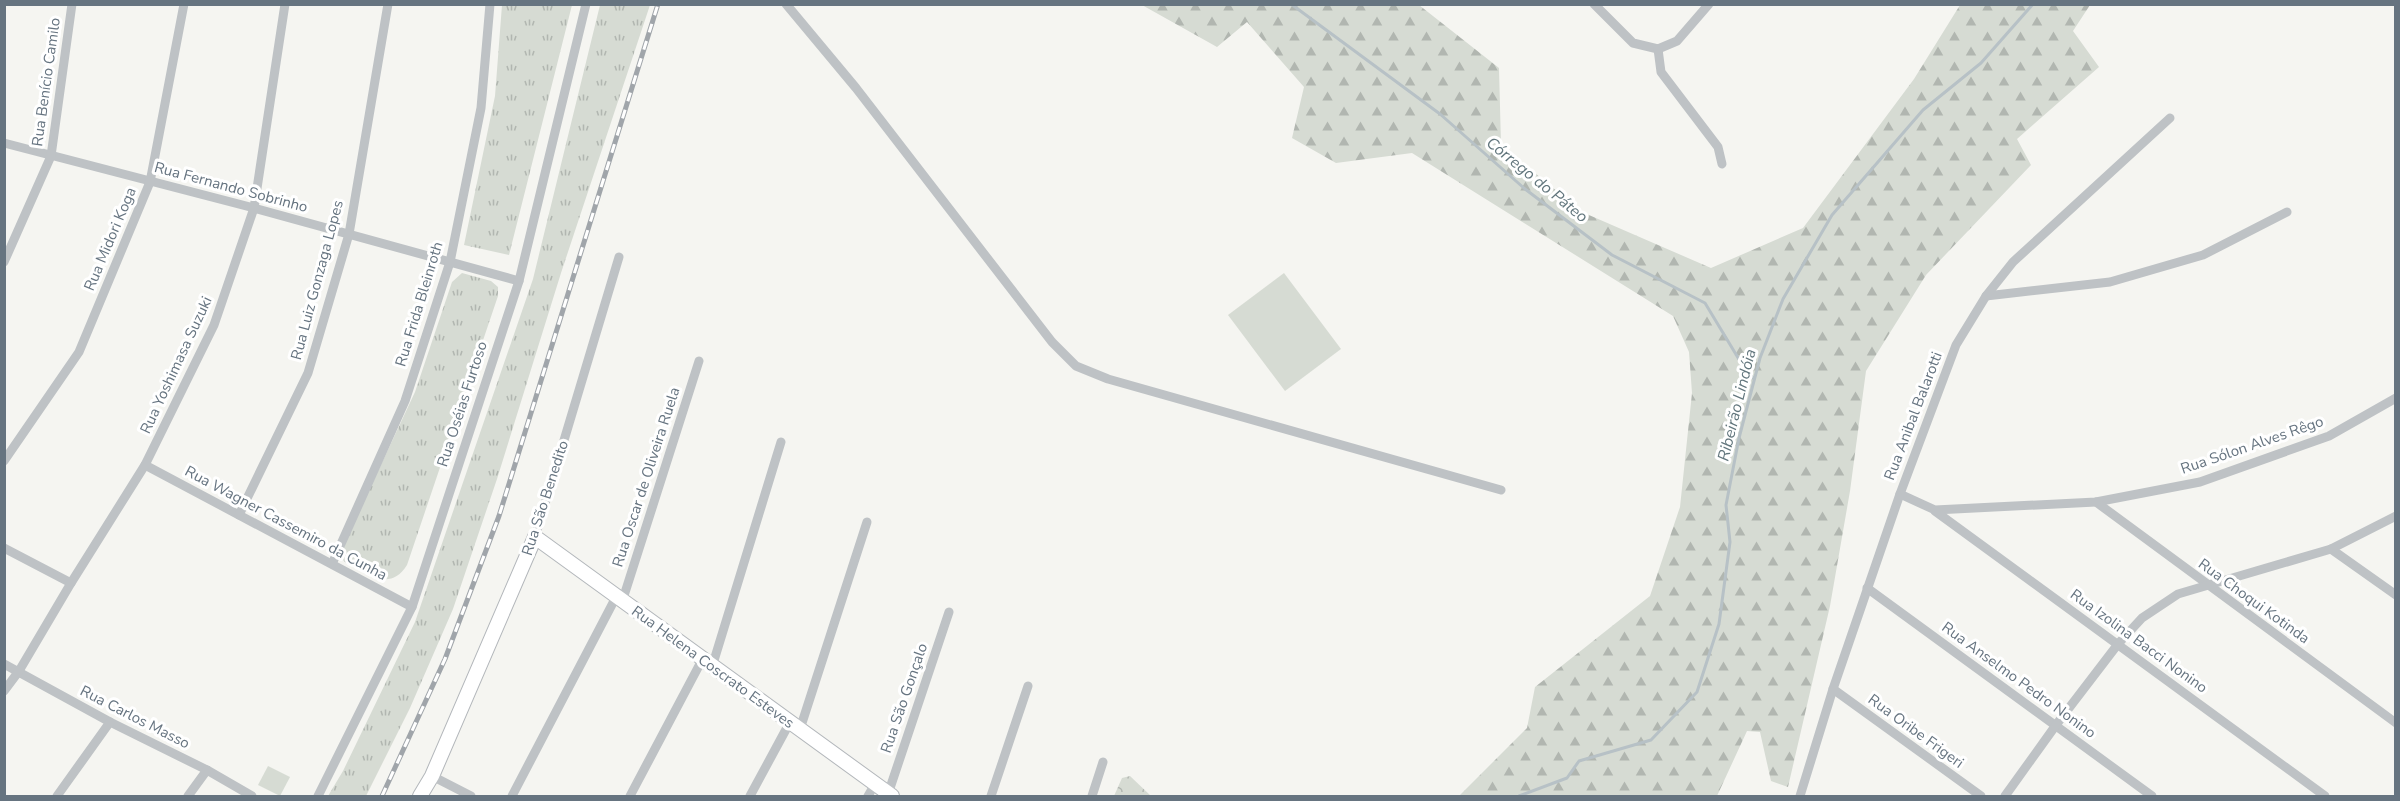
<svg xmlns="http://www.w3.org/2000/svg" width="2400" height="801" font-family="'Nunito Sans',sans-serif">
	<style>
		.grass { fill: url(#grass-tufts) }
		.forest { fill: url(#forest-firs) }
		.park { fill: url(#park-crowns) }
		.pitch { fill: #d6dbd3 }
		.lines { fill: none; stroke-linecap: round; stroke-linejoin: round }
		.stream { stroke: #b7c1c6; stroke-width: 3 }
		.secondary-casing { stroke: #b3b7bb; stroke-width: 16 }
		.street { stroke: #bec2c5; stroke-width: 9 }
		.secondary { stroke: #fff; stroke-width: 14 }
		.rail-casing { stroke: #a0a5aa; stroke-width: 5 }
		.rail { stroke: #fff; stroke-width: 3; stroke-dasharray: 9; stroke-linecap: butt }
		.labels { text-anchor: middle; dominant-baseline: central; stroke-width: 6; stroke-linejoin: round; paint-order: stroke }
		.street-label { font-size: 15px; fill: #667480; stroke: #fff }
		.water-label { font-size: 16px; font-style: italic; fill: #62767d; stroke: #fff }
	</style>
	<defs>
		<pattern id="grass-tufts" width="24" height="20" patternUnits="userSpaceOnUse" patternTransform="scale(1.5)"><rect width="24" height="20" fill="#d6dbd3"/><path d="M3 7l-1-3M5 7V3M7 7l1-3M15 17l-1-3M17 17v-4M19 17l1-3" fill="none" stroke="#b1b6b0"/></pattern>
		<pattern id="forest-firs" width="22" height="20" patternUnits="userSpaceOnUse" patternTransform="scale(1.5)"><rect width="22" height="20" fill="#d6dbd3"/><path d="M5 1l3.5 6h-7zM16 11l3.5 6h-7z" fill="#b1b6b0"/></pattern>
		<pattern id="park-crowns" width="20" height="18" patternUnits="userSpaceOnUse" patternTransform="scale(1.5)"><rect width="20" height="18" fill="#d6dbd3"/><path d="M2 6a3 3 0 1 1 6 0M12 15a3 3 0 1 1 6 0" fill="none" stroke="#b1b6b0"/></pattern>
	</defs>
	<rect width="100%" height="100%" fill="#f5f5f1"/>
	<!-- grass -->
	<g class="grass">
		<polygon points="502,5 572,5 509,255 464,245 495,96"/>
		<polygon points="600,5 650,5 561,273 497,479 453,609 410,708 366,796 328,796 343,771 415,622 533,279"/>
		<path d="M462,273l29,8 7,6v9l-91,269c-18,28 -38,8 -62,-3l-5,-5 3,-11 72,-154 37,-110z"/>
	</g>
	<!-- forest -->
	<polygon class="forest" points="1142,5 1419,5 1499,68 1501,145 1582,212 1711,268 1803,228 1914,79 1960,5 2090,5 2073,31 2099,67 2017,139 2031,165 1926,275 1866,371 1850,491 1830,606 1788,787 1771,781 1760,732 1747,731 1717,796 1459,796 1527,728 1535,687 1650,596 1680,507 1692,393 1689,352 1673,316 1412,153 1336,163 1292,138 1304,87 1247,22 1217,47"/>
	<!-- park -->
	<polygon class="park" points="1130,776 1151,796 1114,796 1122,778"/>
	<!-- pitch -->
	<g class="pitch">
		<polygon points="1284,273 1341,349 1285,391 1228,315"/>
		<polygon points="268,766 290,777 280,796 258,785"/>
	</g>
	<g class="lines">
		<!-- stream -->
		<g class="stream">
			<polyline points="1291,4 1440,114 1525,189 1612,255 1705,303 1743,366 1754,379"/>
			<polyline points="1519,796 1567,778 1579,761 1651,740 1697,692 1719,624 1730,542 1726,505 1739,438 1760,358 1783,299 1832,215 1923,110 1981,63 2033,4"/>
		</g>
		<!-- secondary casing -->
		<g class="secondary-casing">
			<polyline id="secondary" points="420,796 432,776 535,537 892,796"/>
		</g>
		<!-- street -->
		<g class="street">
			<polyline points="786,4 856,88 1052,342 1076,366 1108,379 1501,490"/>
			<polyline points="1594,4 1633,43 1658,49"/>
			<polyline points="1658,49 1661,72 1718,147 1722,164"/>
			<polyline points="1658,49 1677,41 1709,4"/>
			<polyline points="4,143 254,208 519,281"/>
			<polyline points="4,262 51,156 72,4"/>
			<polyline points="1986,296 2110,282 2203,255 2287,212"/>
			<polyline points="4,461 79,352 150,182 184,4"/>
			<polyline points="145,465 412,607"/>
			<polyline points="1900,494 1935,510 2096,502 2200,482 2329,436 2396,398"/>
			<polyline points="2096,502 2396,723"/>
			<polyline points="1935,511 2325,796"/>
			<polyline points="239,515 308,373 349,234 388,4"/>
			<polyline points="535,537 619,257"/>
			<polyline points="4,548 71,583"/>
			<polyline points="2331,549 2396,595"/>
			<polyline points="332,564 405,401 450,262 481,108 490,4"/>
			<polyline points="1867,588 2152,796"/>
			<polyline points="622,602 699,361"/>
			<polyline points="4,664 110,722 207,770 252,796"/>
			<polyline points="712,667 781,442"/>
			<polyline points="1833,689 1981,796"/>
			<polyline points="4,691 19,671 71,583 145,465 214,325 254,208 285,4"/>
			<polyline points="800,729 867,522"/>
			<polyline points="432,776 471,796"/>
			<polyline points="888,794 949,612"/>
			<polyline points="57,796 110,722"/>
			<polyline points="188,796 207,770"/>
			<polyline points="318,796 412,607 519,281 586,4"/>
			<polyline points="512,796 616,597"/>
			<polyline points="630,796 702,660"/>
			<polyline points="750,796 790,722"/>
			<polyline points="868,796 875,784"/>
			<polyline points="991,796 1028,686"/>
			<polyline points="1092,796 1103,762"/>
			<polyline points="1800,796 1833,689 1900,494 1956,345 1986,296 2013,262 2170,118"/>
			<polyline points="2005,796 2056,725 2118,644 2142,618 2178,594 2331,549 2396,516"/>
		</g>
		<!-- secondary -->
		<use href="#secondary" class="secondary"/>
		<!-- rail casing -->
		<g class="rail-casing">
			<polyline id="rail" points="382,796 445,659 499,516 658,4"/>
		</g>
		<!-- rail -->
		<use href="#rail" class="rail"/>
	</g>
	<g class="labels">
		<!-- street labels -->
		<g class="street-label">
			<text transform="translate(46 82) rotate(-82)">Rua Benício Camilo</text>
			<text transform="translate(231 187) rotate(15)">Rua Fernando Sobrinho</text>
			<text transform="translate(110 239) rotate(-67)">Rua Midori Koga</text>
			<text transform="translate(317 280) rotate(-75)">Rua Luiz Gonzaga Lopes</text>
			<text transform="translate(419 304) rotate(-73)">Rua Frida Bleinroth</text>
			<text transform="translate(176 365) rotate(-65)">Rua Yoshimasa Suzuki</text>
			<text transform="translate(462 404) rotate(-72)">Rua Oséias Furtoso</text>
			<text transform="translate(1913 416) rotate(-69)">Rua Anibal Balarotti</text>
			<text transform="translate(2252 445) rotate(-19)">Rua Sólon Alves Rêgo</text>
			<text transform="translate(646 477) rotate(-72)">Rua Oscar de Oliveira Ruela</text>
			<text transform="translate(545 498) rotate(-72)">Rua São Benedito</text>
			<text transform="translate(286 523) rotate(28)">Rua Wagner Cassemiro da Cunha</text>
			<text transform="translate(2254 601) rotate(36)">Rua Choqui Kotinda</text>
			<text transform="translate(2139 641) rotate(36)">Rua Izolina Bacci Nonino</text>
			<text transform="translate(713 667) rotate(36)">Rua Helena Coscrato Esteves</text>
			<text transform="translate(2019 680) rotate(36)">Rua Anselmo Pedro Nonino</text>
			<text transform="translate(904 698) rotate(-71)">Rua São Gonçalo</text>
			<text transform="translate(135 717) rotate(27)">Rua Carlos Masso</text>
			<text transform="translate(1916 731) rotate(36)">Rua Oribe Frigeri</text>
		</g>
		<!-- water labels -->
		<g class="water-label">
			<text transform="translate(1537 180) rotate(39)">Córrego do Páteo</text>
			<text transform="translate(1737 405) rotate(-76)">Ribeirão Lindóia</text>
		</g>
	</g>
	<!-- border -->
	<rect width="2400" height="801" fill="none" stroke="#667480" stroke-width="12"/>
</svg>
